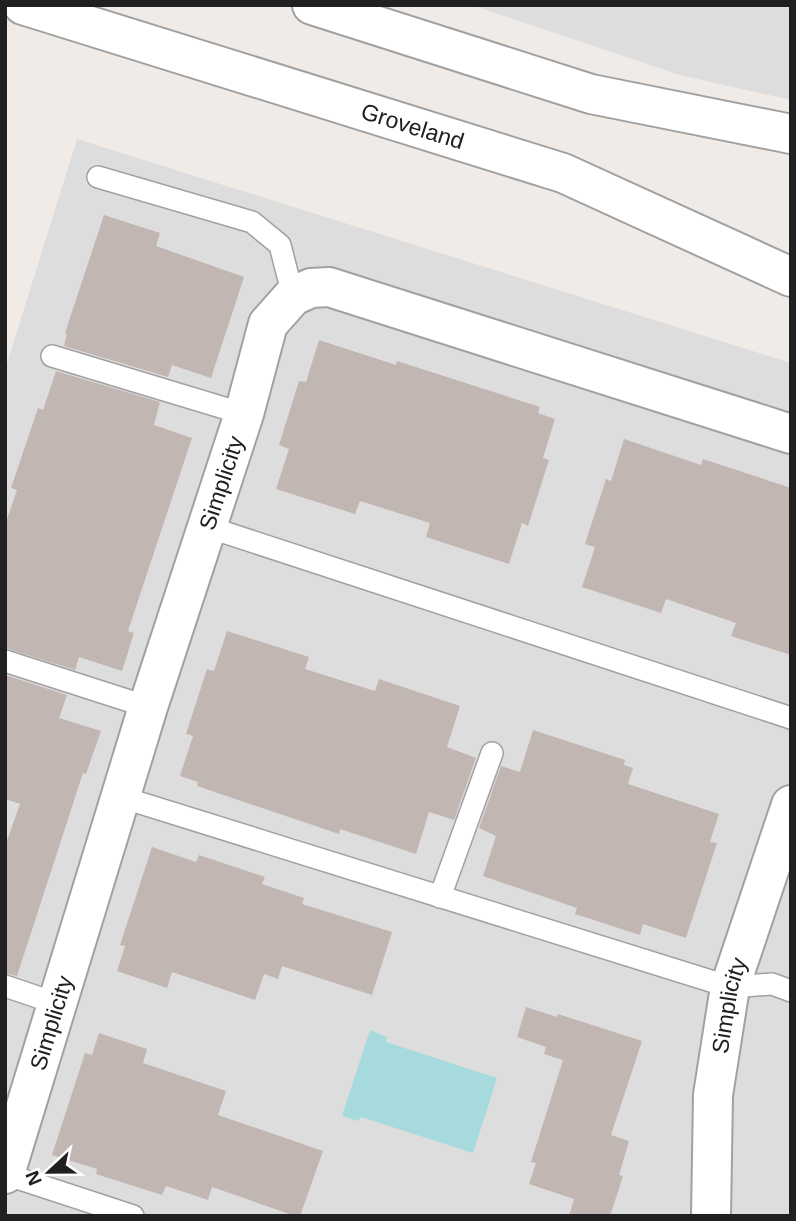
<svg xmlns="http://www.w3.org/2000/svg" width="796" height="1221" font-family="Arial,sans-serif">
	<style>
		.residential { fill: #dedddd }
		.water { fill: #a7dadd }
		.building { fill: #c1b6b2 }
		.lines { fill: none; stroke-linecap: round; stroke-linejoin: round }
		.service-casing { stroke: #a1a1a1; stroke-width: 24 }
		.minor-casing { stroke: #a1a1a1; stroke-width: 42 }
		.tertiary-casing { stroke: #a1a1a1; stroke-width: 42 }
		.service { stroke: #fff; stroke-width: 21 }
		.minor { stroke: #fff; stroke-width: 38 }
		.tertiary { stroke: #fff; stroke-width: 38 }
		.labels { text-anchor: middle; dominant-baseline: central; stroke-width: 7; stroke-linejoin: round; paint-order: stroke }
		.street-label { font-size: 23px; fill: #202020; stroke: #fff }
	</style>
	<rect width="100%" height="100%" fill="#f0ebe6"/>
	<!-- residential -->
	<g class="residential">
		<polygon points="471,5 791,5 791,100 680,75"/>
		<polygon points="77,139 791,363 791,1216 5,1216 5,370"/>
	</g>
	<!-- water -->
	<polygon class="water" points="370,1030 387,1037 386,1042 497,1078 473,1153 361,1117 359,1121 342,1116"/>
	<!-- building -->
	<g class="building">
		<polygon points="104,215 160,233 156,246 244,277 211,378 172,365 168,377 64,346 67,334 65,333"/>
		<polygon points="319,340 396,365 397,361 540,407 538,413 555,419 543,458 549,460 528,526 522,523 509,564 426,537 430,523 360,501 355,514 276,489 289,449 279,445 299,381 306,382"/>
		<polygon points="56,371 160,402 154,425 192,438 128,631 134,633 122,671 79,657 75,670 5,648 5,525 17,490 11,488 38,408 43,410"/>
		<polygon points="624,439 701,465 703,459 791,488 791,655 731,636 736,623 666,599 661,613 582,587 595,547 585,544 606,479 611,481"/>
		<polygon points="227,631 309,657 305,669 375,691 379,679 460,706 447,747 476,758 454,820 429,812 416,854 340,829 339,834 197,786 198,782 180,776 193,736 186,734 207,669 214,671"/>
		<polygon points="5,675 67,695 59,718 101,731 86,774 83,773 17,976 5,973 5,846 20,804 5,799"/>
		<polygon points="533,730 625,760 624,765 633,768 628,784 719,814 710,842 717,843 686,938 643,924 640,935 575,914 577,908 483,876 496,836 479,828 501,766 520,772"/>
		<polygon points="152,847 196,862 199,855 265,877 262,884 304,898 302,904 392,932 372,995 282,966 278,979 264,974 255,1000 172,972 167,988 117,971 125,946 120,945"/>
		<polygon points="526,1007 557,1017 558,1014 642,1041 611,1135 629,1141 619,1175 623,1176 610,1216 569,1216 574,1199 529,1184 536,1163 531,1162 563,1060 544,1054 546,1047 517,1037"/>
		<polygon points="99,1033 147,1049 143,1063 226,1091 218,1115 323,1151 300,1216 295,1216 212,1187 208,1200 166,1186 162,1195 96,1174 97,1169 52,1155 85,1053 92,1055"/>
	</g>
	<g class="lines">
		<!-- service casing -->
		<g class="service-casing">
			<g id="service">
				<polyline points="98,177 252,222 280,245 293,296"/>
				<polyline points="52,356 244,414"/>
				<polyline points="208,527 791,718"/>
				<polyline points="5,661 148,707"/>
				<polyline points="121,797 730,987 772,984 791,991"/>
				<polyline points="440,897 492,753"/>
				<polyline points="5,986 58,1004"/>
				<polyline points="5,1174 133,1216"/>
			</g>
		</g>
		<!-- minor casing -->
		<g class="minor-casing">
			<g id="minor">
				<path id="s1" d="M5,1174l143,-467 96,-293 24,-90 25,-28 18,-8 18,-1 462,147"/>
				<path id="s2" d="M711,1216l2,-121 17,-108 61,-182"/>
			</g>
		</g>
		<!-- tertiary casing -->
		<g class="tertiary-casing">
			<g id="tertiary">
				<path id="s3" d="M23,5l540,168 228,104"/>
				<polyline points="312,5 591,94 791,134"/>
			</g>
		</g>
		<!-- service -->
		<use href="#service" class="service"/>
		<!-- minor -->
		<use href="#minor" class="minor"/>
		<!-- tertiary -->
		<use href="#tertiary" class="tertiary"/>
	</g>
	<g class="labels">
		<!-- street labels -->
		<g class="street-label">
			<text stroke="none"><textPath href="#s3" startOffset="408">Groveland</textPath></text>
			<text stroke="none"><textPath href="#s1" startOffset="724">Simplicity</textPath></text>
			<text stroke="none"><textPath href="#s2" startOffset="212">Simplicity</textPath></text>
			<text stroke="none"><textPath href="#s1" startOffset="158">Simplicity</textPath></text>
		</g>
	</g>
	<!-- border -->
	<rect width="796" height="1221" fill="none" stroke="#202020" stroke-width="14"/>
	<!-- north arrow -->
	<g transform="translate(49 1172) rotate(248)" stroke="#ffffff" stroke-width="5" paint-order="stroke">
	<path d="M0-5L12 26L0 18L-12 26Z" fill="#202020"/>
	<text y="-10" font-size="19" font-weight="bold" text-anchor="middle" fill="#202020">N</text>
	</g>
</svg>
